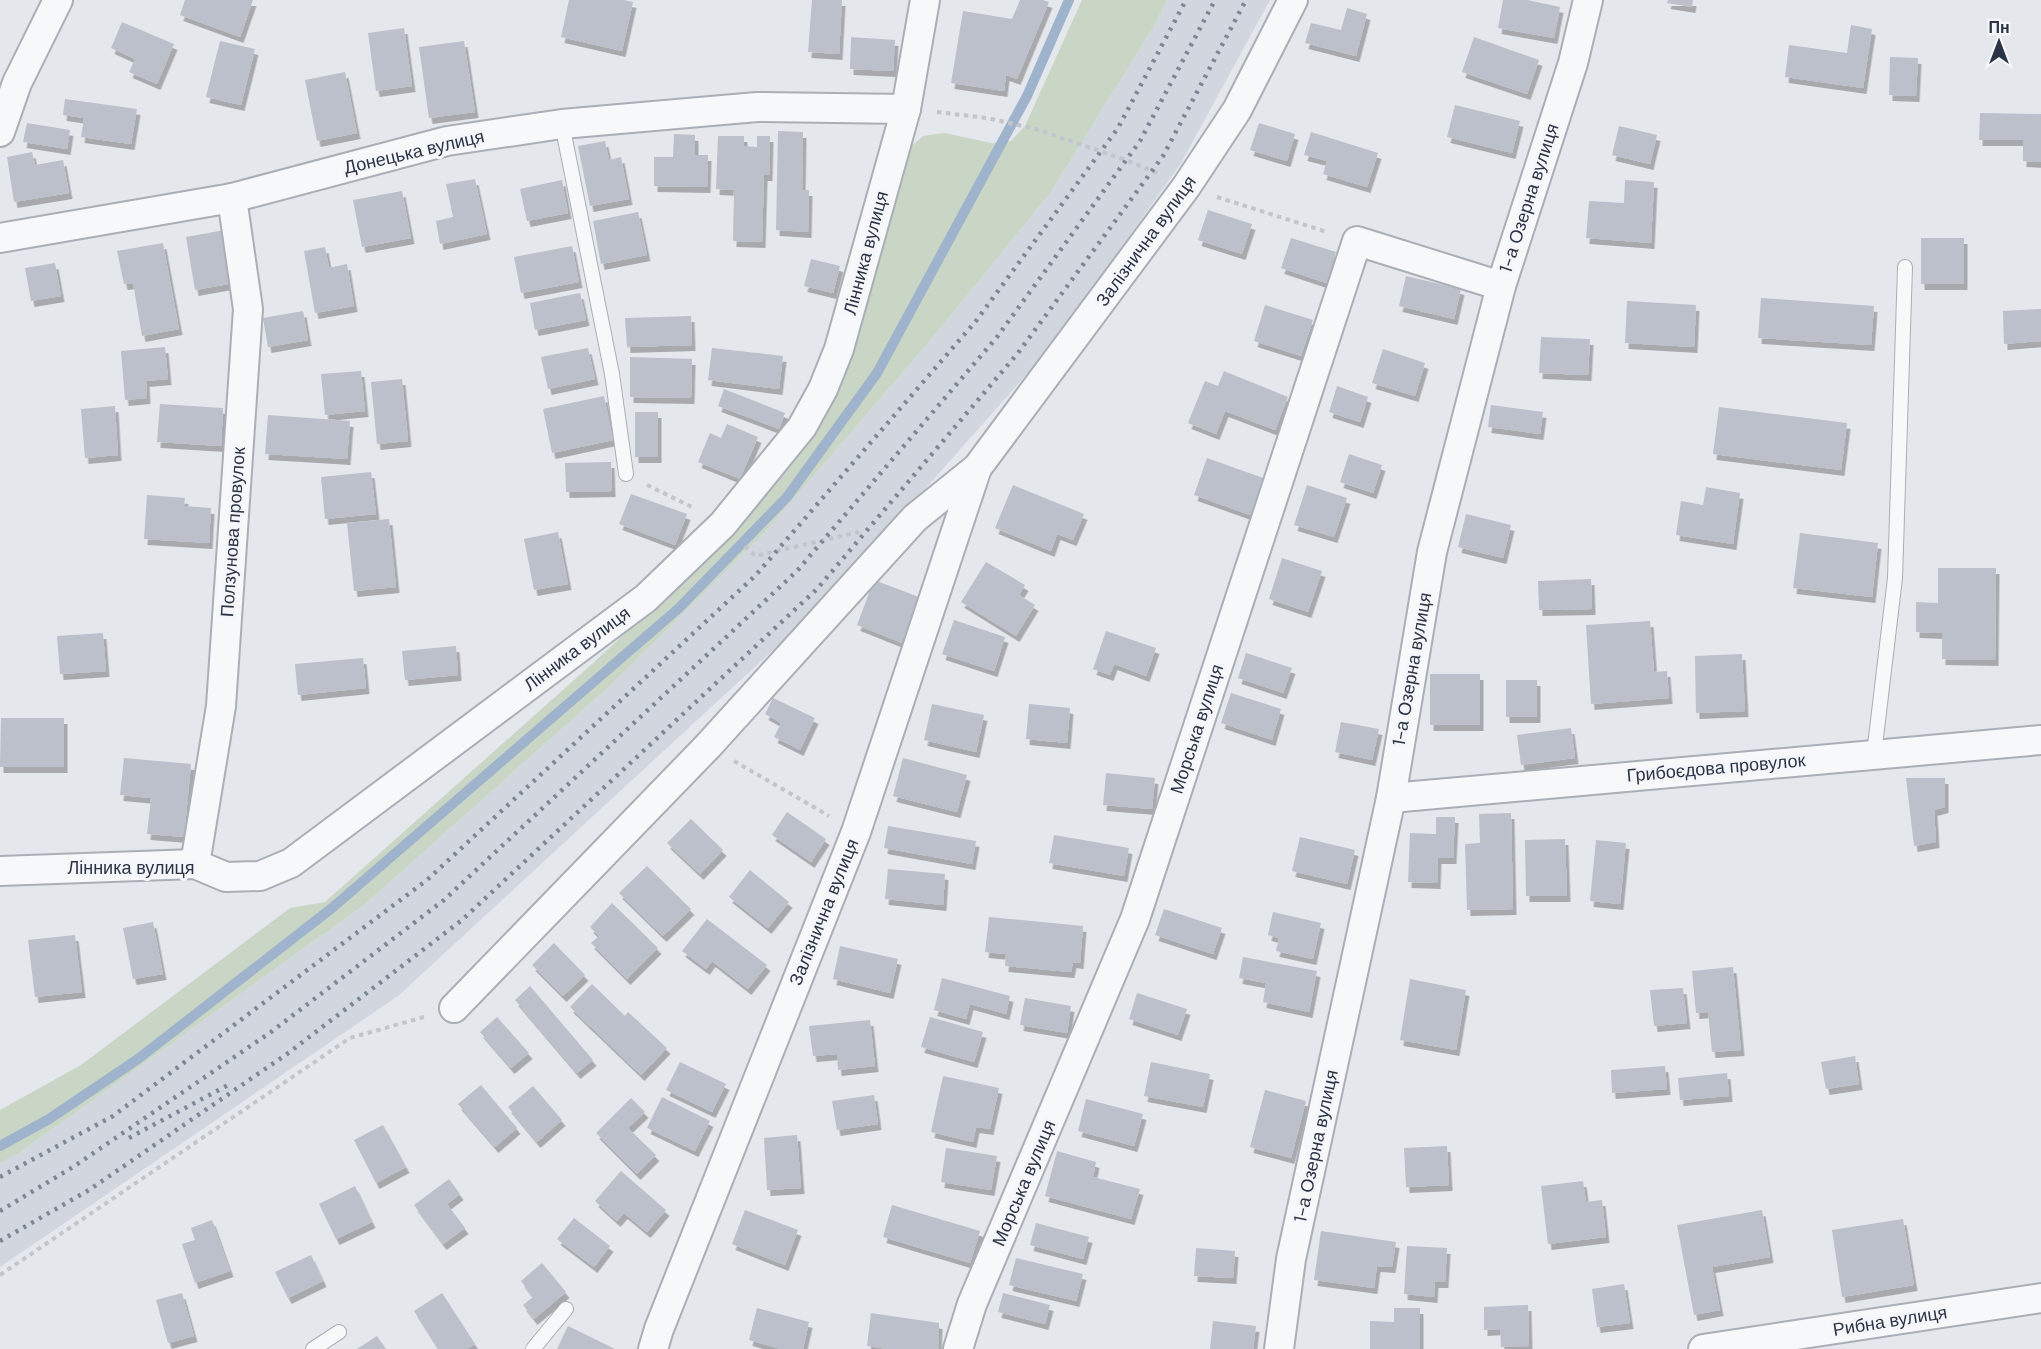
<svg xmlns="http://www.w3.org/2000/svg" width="2041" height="1349" font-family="'DM Sans',sans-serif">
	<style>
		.built { fill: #d2d6de }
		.green { fill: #c9d6c5 }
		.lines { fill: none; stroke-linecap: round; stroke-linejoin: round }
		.stream { stroke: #9fb4cc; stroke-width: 10 }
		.building { fill: #bbc0ca; filter: url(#shadow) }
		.service-casing { stroke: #a9aeb7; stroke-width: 16 }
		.minor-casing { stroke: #a9aeb7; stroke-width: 32 }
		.path { stroke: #c2c5cb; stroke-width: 4; stroke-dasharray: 4.5 4.5; stroke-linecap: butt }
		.service { stroke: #f7f8fa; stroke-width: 14 }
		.minor { stroke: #f7f8fa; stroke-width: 28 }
		.rail { stroke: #7d8696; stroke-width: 4.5; stroke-dasharray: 3 6; stroke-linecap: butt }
		.labels { text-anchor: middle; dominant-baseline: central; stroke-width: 6; stroke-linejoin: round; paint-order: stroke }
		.street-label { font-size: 18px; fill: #2b3445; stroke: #f4f6f9 }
	</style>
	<defs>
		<filter id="shadow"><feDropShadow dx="3.5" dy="6" stdDeviation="0" flood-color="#0004"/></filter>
	</defs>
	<rect width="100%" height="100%" fill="#e4e7ec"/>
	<!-- built -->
	<polygon class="built" points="1167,0 1270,0 1181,163 1051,347 823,604 398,996 0,1267 0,1163 19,1153 364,905 613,683 764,533 934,336 1050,193 1154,26"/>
	<!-- green -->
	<polygon class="green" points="1082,0 1167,0 1154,26 1050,193 934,336 764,533 613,683 364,905 19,1153 0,1163 0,1110 81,1065 290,908 325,902 592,664 695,568 810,435 907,150 923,136 944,133 992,143 1011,141 1025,126"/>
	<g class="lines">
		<!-- stream -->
		<polyline class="stream" points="0,1146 49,1119 138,1059 332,908 679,608 787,497 877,373 1027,96 1069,0"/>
	</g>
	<!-- building -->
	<g class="building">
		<polygon points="185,0 253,0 240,37 180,15"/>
		<polygon points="569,0 623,0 633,2 622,51 561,37"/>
		<polygon points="812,0 842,0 839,54 808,52"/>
		<polygon points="1020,0 1043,0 1049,2 1017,79 1006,75 1004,91 951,83 963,11 1012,19"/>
		<polygon points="1503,0 1527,0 1560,7 1554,38 1498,28"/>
		<polygon points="1668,0 1693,0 1692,7 1667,3"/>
		<polygon points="1347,8 1367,14 1356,56 1305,43 1311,23 1341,30"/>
		<polygon points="122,22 174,44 157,84 129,72 135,59 111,48"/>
		<polygon points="1851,25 1872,29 1863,88 1785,77 1789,45 1847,53"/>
		<polygon points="404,28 412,86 376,91 368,33"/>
		<polygon points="851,37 895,40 893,71 850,69"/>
		<polygon points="1474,37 1539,60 1527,94 1462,72"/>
		<polygon points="220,41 255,49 241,105 206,97"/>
		<polygon points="464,41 475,112 429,118 419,47"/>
		<polygon points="1890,57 1918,58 1916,96 1889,95"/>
		<polygon points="345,72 357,133 317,141 305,80"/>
		<polygon points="65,99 137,109 131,144 81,137 84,118 63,115"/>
		<polygon points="1455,105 1520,121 1512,153 1447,137"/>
		<polygon points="1980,113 2041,114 2041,162 2023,161 2023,140 1979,140"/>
		<polygon points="27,123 70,130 67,149 23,142"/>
		<polygon points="1259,123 1295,134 1287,161 1250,150"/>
		<polygon points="1619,126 1657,135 1650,164 1612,155"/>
		<polygon points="778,131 803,132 802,190 809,190 808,232 776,230"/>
		<polygon points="1311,132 1378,153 1367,187 1323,174 1327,161 1304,155"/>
		<polygon points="674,134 695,135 695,155 708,155 707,187 654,186 654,157 673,157"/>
		<polygon points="718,136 744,136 744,146 757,147 757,136 770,136 769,175 764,175 762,242 733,241 734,190 716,189"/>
		<polygon points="605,141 609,160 621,157 629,199 590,206 578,146"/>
		<polygon points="32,152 35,165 63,160 69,193 14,202 7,157"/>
		<polygon points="475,179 487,234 440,244 436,221 453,217 446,184"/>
		<polygon points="562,180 568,213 527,221 520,189"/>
		<polygon points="1625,180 1654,182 1651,243 1586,238 1589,201 1624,203"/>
		<polygon points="402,191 411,238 362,247 353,200"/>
		<polygon points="1208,210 1252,224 1242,254 1198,240"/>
		<polygon points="638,212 647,255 601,264 593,221"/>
		<polygon points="225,230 234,283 195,290 186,237"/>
		<polygon points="1291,238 1336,252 1326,283 1281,268"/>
		<rect x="1921" y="238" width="43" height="46"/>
		<polygon points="163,243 179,329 142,336 133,283 124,284 117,251"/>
		<polygon points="572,246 579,282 521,293 514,257"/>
		<polygon points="325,247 329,268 347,264 354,306 315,313 304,251"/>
		<polygon points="811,259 840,266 833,293 804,286"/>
		<polygon points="55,263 61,296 31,301 25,268"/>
		<polygon points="1406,276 1461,289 1454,319 1399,306"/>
		<polygon points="580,293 586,320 535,330 530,303"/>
		<polygon points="1761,298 1874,306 1871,345 1758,338"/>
		<polygon points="1627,301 1696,305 1694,347 1625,343"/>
		<polygon points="1265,305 1313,320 1301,356 1254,341"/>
		<polygon points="2041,309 2041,341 2004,344 2003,311"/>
		<polygon points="303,311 308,340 268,347 263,318"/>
		<polygon points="691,316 692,345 627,347 625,318"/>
		<polygon points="1541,337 1590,339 1588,375 1539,373"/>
		<polygon points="165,347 168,379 146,381 147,398 125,400 121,351"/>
		<polygon points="588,348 595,379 548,389 541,357"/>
		<polygon points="712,348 783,356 779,389 708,380"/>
		<polygon points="1383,349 1425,363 1415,396 1372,383"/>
		<polygon points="630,357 692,359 691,398 630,397"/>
		<polygon points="361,371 365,411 325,415 321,374"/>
		<polygon points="1224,371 1288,397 1275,430 1225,411 1216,434 1188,423 1205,381 1218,386"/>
		<polygon points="402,379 408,441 377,444 371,382"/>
		<polygon points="1337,386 1368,397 1360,422 1329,412"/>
		<polygon points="724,389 785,413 779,429 718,406"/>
		<polygon points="604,396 613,440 552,453 543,409"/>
		<polygon points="160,404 223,408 221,446 157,442"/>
		<polygon points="1491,405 1543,412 1540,434 1488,427"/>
		<polygon points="115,406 118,455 85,458 81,409"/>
		<polygon points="1719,407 1847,423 1841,470 1713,454"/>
		<rect x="635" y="412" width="23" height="45"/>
		<polygon points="268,415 350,421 347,459 265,454"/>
		<polygon points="727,424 758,437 740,479 698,462 710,433 721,438"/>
		<polygon points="1349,454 1382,465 1373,493 1340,482"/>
		<polygon points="1207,458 1266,479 1253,516 1194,495"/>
		<polygon points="611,462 612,491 566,492 565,463"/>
		<polygon points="371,472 376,514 325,519 321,477"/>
		<polygon points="1013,485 1084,514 1073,540 1057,534 1051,551 995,528"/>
		<polygon points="1307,485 1347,498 1334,537 1294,525"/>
		<polygon points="1706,487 1740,493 1733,544 1676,535 1681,501 1703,505"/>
		<polygon points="631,494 687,514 675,545 619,524"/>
		<polygon points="147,495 185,498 184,506 211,508 209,543 144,539"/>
		<polygon points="1466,514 1511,525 1503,558 1458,547"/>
		<polygon points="389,519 396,587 354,591 347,523"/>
		<polygon points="558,532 568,584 534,590 524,539"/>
		<polygon points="1800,533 1878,543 1872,597 1793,588"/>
		<polygon points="1282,558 1322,571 1308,612 1269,599"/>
		<polygon points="986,562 1025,585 1019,595 1035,605 1016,636 961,602"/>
		<polygon points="1938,568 1996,568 1995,660 1942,659 1942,633 1916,632 1916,602 1938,603"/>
		<polygon points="1591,579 1592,609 1539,610 1538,581"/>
		<polygon points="874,580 919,597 902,643 857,625"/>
		<polygon points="954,620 1005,637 994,671 942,654"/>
		<polygon points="1650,621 1654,672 1667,671 1669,698 1591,704 1586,625"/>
		<polygon points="1106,631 1156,648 1146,676 1114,664 1110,675 1093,669"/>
		<polygon points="103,633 106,671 60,674 57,636"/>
		<polygon points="456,646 458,675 405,680 402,651"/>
		<polygon points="1246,653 1292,668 1283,693 1238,678"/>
		<polygon points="1742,654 1745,711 1696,713 1695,656"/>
		<polygon points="363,658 366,688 298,695 295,664"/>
		<rect x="1430" y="674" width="50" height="51"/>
		<rect x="1506" y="680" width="31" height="37"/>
		<polygon points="1231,693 1281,709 1272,740 1221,723"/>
		<polygon points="773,698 815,718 800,750 774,737 781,723 765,714"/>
		<polygon points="932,704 984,715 976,752 924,740"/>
		<polygon points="1029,704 1070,708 1067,743 1026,739"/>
		<polygon points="1,718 64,718 64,767 0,767"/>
		<polygon points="1341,722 1379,729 1372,760 1335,752"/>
		<polygon points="1571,728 1575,758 1521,765 1517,735"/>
		<polygon points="124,758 191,764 184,837 147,834 151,798 120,795"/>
		<polygon points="903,758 967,775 957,812 893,796"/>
		<polygon points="1106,773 1155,778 1152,809 1103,805"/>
		<polygon points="1906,778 1945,778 1945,807 1934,810 1936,842 1914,846"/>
		<polygon points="787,812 826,839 811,862 772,835"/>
		<polygon points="1511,813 1513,909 1467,910 1465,844 1480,843 1479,814"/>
		<polygon points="1436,817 1455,817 1453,858 1438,858 1437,883 1408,882 1410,833 1436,834"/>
		<polygon points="691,819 723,850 700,874 667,843"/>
		<polygon points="888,826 976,841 972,864 884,848"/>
		<polygon points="1054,835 1129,848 1124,876 1049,863"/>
		<polygon points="1300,837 1355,850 1347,884 1292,871"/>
		<polygon points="1565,839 1567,896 1526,896 1525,840"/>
		<polygon points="1596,840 1626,843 1620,904 1590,901"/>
		<polygon points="647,866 691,909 663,936 619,893"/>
		<polygon points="888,869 945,874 943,905 885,899"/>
		<polygon points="750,870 789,902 768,928 729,897"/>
		<polygon points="612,903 658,948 627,979 591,943 599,936 590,927"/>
		<polygon points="1164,909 1222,928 1213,954 1155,935"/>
		<polygon points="1273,912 1321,923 1313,959 1276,951 1279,938 1268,935"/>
		<polygon points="989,917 1083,926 1080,963 1073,962 1071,972 1005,966 1006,954 985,952"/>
		<polygon points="707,919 767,965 748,989 712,961 706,969 682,951"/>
		<polygon points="153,922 163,974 133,979 123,928"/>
		<polygon points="75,935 82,992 35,997 28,940"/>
		<polygon points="554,943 585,975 563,996 532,965"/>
		<polygon points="840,946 898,959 890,993 833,979"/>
		<polygon points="1243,957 1317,971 1309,1012 1263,1002 1266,983 1239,978"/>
		<polygon points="1733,967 1741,1050 1712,1052 1708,1012 1696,1013 1692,971"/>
		<polygon points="942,978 1010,996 1006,1014 970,1004 966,1019 934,1010"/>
		<polygon points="1410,979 1466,990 1456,1050 1400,1040"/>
		<polygon points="592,984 625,1016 628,1012 667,1048 641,1075 570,1007"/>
		<polygon points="530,986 593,1060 577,1073 515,1000"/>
		<polygon points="1683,988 1687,1023 1654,1026 1650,990"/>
		<polygon points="1137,993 1187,1009 1178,1035 1129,1019"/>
		<polygon points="1025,998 1071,1006 1067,1033 1020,1025"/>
		<polygon points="497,1017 529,1053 511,1068 480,1032"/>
		<polygon points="930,1017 983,1032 974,1062 921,1047"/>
		<polygon points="870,1020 875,1066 838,1070 837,1054 813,1056 809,1026"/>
		<polygon points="1855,1056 1859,1084 1826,1089 1821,1062"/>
		<polygon points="680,1062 726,1084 712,1112 666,1090"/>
		<polygon points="1151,1062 1210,1074 1203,1107 1144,1096"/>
		<polygon points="1665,1066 1667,1089 1612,1093 1611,1070"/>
		<polygon points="1727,1073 1729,1096 1680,1100 1678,1078"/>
		<polygon points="943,1076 999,1088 990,1129 976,1127 973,1142 931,1132"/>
		<polygon points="481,1085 517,1128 495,1147 458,1104"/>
		<polygon points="533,1086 562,1120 537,1142 508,1107"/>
		<polygon points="1265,1090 1306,1101 1291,1158 1250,1147"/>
		<polygon points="874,1095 878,1124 837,1130 832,1101"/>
		<polygon points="662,1097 710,1121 695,1151 647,1128"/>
		<polygon points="631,1098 645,1112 628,1128 656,1155 637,1174 596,1133"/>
		<polygon points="1086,1099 1143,1114 1134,1146 1078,1131"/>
		<polygon points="383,1125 406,1167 376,1183 354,1140"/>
		<polygon points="797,1135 801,1188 767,1190 764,1138"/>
		<polygon points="1447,1146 1449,1185 1406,1187 1404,1148"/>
		<polygon points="946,1148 997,1156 991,1190 941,1182"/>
		<polygon points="1057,1151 1096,1162 1093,1177 1140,1189 1131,1219 1045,1196"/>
		<polygon points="621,1171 666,1210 647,1232 624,1213 617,1221 595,1201"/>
		<polygon points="449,1179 460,1194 447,1204 465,1228 443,1244 414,1205"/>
		<polygon points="1583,1181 1586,1202 1602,1200 1606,1237 1548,1244 1541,1186"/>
		<polygon points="355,1186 372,1222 336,1239 319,1204"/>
		<polygon points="892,1205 980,1231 970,1263 883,1237"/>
		<polygon points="745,1210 798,1230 785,1265 732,1244"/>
		<polygon points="1762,1210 1770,1257 1712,1267 1720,1310 1694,1315 1677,1225"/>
		<polygon points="574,1218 610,1246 594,1267 557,1239"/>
		<polygon points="1903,1219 1914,1285 1842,1297 1832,1230"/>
		<polygon points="212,1220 230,1271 195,1283 182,1244 195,1240 191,1228"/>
		<polygon points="1036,1223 1089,1237 1083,1259 1030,1245"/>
		<polygon points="1321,1231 1396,1242 1392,1267 1377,1266 1374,1288 1314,1280"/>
		<polygon points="1407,1246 1447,1248 1445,1282 1435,1282 1434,1297 1404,1294"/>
		<polygon points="1196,1248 1235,1251 1233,1278 1194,1276"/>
		<polygon points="311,1255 323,1281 288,1298 275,1272"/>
		<polygon points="1016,1258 1083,1274 1076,1301 1009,1285"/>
		<polygon points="542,1263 566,1292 534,1319 523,1305 533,1297 521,1281"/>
		<polygon points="1624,1284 1630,1323 1597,1327 1592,1289"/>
		<polygon points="182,1293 194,1336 168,1343 156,1300"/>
		<polygon points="442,1293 475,1344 467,1349 438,1349 414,1311"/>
		<polygon points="1003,1293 1050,1305 1045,1324 998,1312"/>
		<polygon points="1528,1305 1529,1346 1501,1347 1500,1329 1484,1330 1484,1307"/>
		<polygon points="757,1308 809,1322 803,1349 781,1349 749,1340"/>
		<polygon points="1394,1308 1420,1308 1420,1349 1370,1349 1370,1321 1394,1322"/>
		<polygon points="871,1313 939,1323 938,1349 889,1349 867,1346"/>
		<polygon points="1213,1321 1256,1326 1253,1349 1210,1349"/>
		<polygon points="568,1326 615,1349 557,1349"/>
		<polygon points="377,1336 386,1349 357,1349"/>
	</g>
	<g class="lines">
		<!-- service casing -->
		<g class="service-casing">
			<g id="service">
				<polyline points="562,124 612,374 626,474"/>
				<polyline points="1874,754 1895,578 1905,267"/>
				<polyline points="313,1349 339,1332"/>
				<polyline points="533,1349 566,1309"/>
			</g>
		</g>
		<!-- minor casing -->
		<g class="minor-casing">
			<g id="minor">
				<polyline points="0,132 17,83 58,0"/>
				<polyline points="0,238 232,198 447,141 562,124 757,107 906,109"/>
				<polyline points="1391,798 2041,740"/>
				<polyline points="195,864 221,706 248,309 232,198"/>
				<polyline points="0,871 195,864 226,877 260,876 291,863 646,598 723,524 802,427 823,389 839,349 906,109 925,0"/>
				<polyline points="454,1008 708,746 915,518 977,468 1186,187 1237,110 1293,0"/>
				<polyline points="653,1349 659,1329 856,832 977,468"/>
				<polyline points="958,1349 972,1304 1135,919 1357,241 1501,286"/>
				<polyline points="1279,1349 1291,1259 1391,798 1432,552 1501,286 1573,63 1588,0"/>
				<polyline points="1703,1349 2041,1298"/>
			</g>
		</g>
		<!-- path -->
		<g class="path">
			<polyline points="937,112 987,118 1036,129 1126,160 1157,173"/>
			<polyline points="1217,197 1327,232"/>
			<polyline points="647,485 694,508"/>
			<polyline points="745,546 755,556 859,532"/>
			<polyline points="734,761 829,816"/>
			<polyline points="0,1275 350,1038 424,1017"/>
		</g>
		<!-- service -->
		<use href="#service" class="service"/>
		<!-- minor -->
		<use href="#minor" class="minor"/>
		<!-- rail -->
		<g class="rail">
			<polyline points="129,1138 230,1084"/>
			<polyline points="0,1177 113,1116 427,880 755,576 976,321 1118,128 1186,0"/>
			<polyline points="0,1211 73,1167 271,1032 444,900 797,571 997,337 1140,141 1215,0"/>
			<polyline points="0,1241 89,1190 287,1054 462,920 817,589 1018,353 1163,156 1246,0"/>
		</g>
	</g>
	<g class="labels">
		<!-- street labels -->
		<g class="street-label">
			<text transform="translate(414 152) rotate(-13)">Донецька вулиця</text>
			<text transform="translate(1529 198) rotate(-72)">1-а Озерна вулиця</text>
			<text transform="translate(1146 241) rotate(-54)">Залізнична вулиця</text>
			<text transform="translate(866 253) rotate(-75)">Лінника вулиця</text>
			<text transform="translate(233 532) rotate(-86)">Ползунова провулок</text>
			<text transform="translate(577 649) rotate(-37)">Лінника вулиця</text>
			<text transform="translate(1412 669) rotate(-80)">1-а Озерна вулиця</text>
			<text transform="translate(1197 729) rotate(-72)">Морська вулиця</text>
			<text transform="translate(1716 768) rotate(-5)">Грибоєдова провулок</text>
			<text x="131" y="868">Лінника вулиця</text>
			<text transform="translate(824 912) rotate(-68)">Залізнична вулиця</text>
			<text transform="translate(1316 1146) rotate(-78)">1-а Озерна вулиця</text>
			<text transform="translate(1024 1183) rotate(-67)">Морська вулиця</text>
			<text transform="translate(1890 1321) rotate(-9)">Рибна вулиця</text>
		</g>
	</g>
	<!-- north arrow -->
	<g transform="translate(1999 42)" stroke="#f4f6f9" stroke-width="4.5" paint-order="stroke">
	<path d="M0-4.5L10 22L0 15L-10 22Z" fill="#2b3445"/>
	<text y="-9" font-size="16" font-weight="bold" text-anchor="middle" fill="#2b3445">Пн</text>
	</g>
</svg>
